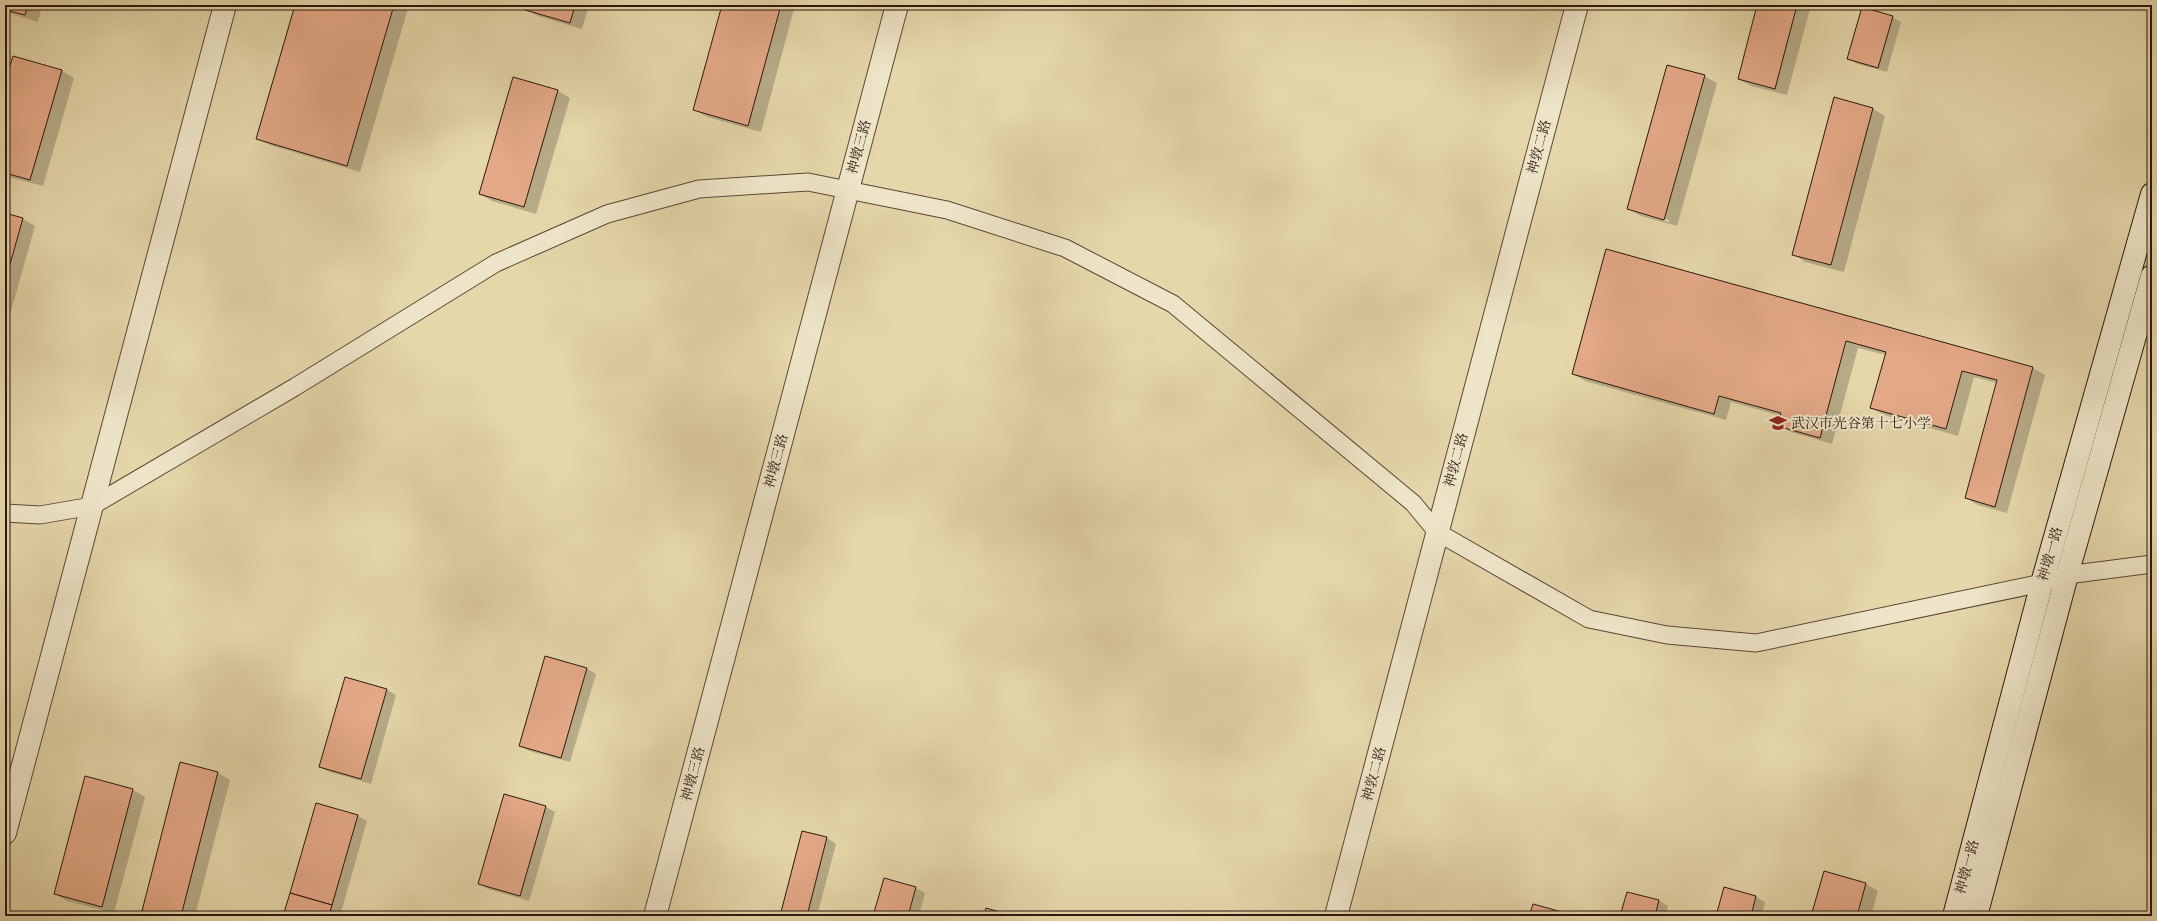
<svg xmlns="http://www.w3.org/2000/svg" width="2157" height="921" font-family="'IM FELL Double Pica','Noto Serif SC',serif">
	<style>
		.shadow { fill: #0003; fill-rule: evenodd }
		.building { fill: #e4a987; stroke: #2b170f }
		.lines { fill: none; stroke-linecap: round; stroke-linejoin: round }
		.minor-casing { stroke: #5a4736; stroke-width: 19 }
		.tertiary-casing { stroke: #5a4736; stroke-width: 24 }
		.secondary-casing { stroke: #2b170f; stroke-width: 24 }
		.minor { stroke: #eee5c8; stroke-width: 17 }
		.tertiary { stroke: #eee5c8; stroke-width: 22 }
		.secondary { stroke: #eee5c8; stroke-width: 22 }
		.labels { text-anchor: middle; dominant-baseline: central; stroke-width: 4; stroke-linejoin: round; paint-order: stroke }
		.street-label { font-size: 14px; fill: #2b170f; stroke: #eee5c8 }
		.poi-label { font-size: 14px; fill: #2b170f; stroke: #eee5c8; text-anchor: start }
	</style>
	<rect width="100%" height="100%" fill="#e5d7aa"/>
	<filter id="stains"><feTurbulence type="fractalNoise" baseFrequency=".005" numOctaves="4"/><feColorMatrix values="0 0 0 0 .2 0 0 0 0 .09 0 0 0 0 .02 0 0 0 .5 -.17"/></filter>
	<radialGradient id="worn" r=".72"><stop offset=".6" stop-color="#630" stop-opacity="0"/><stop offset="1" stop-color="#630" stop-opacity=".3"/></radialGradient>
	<!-- shadow -->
	<g class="shadow">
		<polygon points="5,5 42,5 38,22 5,12"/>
		<polygon points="296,5 409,5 360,172 270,145 257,138"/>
		<polygon points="527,5 589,5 582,29 538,16 526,9"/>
		<polygon points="723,5 795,5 761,132 707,117 695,110"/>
		<polygon points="1758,5 1811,5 1787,95 1751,86 1739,79"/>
		<polygon points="1892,17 1901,22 1887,72 1858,64 1848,59"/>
		<polygon points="62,71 74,78 43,186 5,176 5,86"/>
		<path d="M1704,76l13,7 -40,143 -36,-10 -12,-7zM1641,212l28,8v2l-28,-8z"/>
		<polygon points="514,78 558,91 570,98 536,214 492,201 480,194"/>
		<polygon points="1834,99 1873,109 1885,116 1844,272 1805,262 1793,254"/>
		<polygon points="5,214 23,219 35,226 5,332"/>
		<polygon points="1607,250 2033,368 2045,375 2007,513 1978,505 1966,498 1997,383 1974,377 1958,436 1884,415 1871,408 1886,355 1858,348 1832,444 1791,432 1778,425 1781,416 1731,402 1726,420 1585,381 1573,374"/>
		<polygon points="587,669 596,674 570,762 529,751 520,745"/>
		<polygon points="346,678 387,690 396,695 371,784 330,772 320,767"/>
		<polygon points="181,764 218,773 230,780 195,916 153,916 143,910"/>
		<polygon points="86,777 133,790 145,797 114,913 67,901 55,894"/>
		<polygon points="505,795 546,807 555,812 529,901 488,889 479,884"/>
		<polygon points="317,804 358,816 367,821 340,916 284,916"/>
		<polygon points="803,832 827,838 836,844 817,916 781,916"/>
		<polygon points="1825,872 1866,884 1878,891 1871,916 1812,916"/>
		<polygon points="884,879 916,888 925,893 919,916 874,916"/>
		<polygon points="1725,888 1756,897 1765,902 1762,916 1717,916"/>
		<polygon points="1628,893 1659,901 1668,906 1666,916 1621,916"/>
		<polygon points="1562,913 1567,916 1530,916"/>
	</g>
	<!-- building -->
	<g class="building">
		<polygon points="5,5 28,5 25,15 5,10"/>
		<polygon points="295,5 394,5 347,166 256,139"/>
		<polygon points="526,5 575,5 570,23 525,10"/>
		<polygon points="722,5 781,5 748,126 693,110"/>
		<polygon points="1757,5 1797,5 1775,89 1738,79"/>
		<polygon points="1862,7 1893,16 1878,68 1847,59"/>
		<polygon points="13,56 62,70 30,180 5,173 5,82"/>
		<polygon points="1667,65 1705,75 1664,220 1627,209"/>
		<polygon points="513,77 558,90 524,207 479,194"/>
		<polygon points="1834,97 1873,108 1831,265 1792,255"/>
		<polygon points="5,213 23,218 5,282"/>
		<polygon points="1606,249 2033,367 1995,507 1965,498 1997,380 1962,371 1946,429 1870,408 1886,352 1846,341 1820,438 1777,426 1781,413 1719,396 1714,414 1572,374"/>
		<polygon points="545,656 587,668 561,758 519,746"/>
		<polygon points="345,677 387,689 361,779 319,767"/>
		<polygon points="180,762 218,772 181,916 161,916 142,911"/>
		<polygon points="85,776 133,789 102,907 54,894"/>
		<polygon points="504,794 546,806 520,896 478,884"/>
		<polygon points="316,803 358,815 332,905 290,893"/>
		<polygon points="802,831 827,837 807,916 780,916"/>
		<polygon points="1824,871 1866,883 1857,916 1811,916"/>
		<polygon points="884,878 916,887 908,916 873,916"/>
		<polygon points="1724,887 1756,896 1751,916 1716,916"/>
		<polygon points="1627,892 1659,900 1655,916 1620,916"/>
		<polygon points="290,893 332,905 329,916 283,916"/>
		<polygon points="1533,904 1562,912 1561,916 1529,916"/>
		<polygon points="986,908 1014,916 984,916"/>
	</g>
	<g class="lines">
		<!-- minor casing -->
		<g class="minor-casing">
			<polyline id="minor" points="5,513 40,515 92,506 295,387 496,263 607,214 699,189 808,182 947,210 1065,248 1173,304 1413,503 1437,532 1589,619 1667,635 1756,643 2042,583 2067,575 2152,564"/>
		</g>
		<!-- tertiary casing -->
		<g class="tertiary-casing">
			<g id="tertiary">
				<polyline points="5,833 225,5"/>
				<polyline points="655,916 897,5"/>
				<polyline points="1336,916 1577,5"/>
			</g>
		</g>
		<!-- secondary casing -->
		<g class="secondary-casing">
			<g id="secondary">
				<polyline points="1954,916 2042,583 2152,194"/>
				<polyline points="1976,916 2067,575 2152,276"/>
			</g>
		</g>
		<!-- minor -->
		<use href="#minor" class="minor"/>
		<!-- tertiary -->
		<use href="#tertiary" class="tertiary"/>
		<!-- secondary -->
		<use href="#secondary" class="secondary"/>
	</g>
	<!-- icons -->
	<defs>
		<g id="school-bare" transform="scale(1.38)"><path d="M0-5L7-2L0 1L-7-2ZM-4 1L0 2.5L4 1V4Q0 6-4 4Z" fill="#8f2418" stroke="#eee5c8" stroke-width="2.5" paint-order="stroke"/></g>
	</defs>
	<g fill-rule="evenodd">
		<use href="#school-bare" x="1778" y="423"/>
	</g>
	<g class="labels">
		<!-- street labels -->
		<g class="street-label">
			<text transform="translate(859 147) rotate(-75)">神墩三路</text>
			<text transform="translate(1539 147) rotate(-75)">神敦二路</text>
			<text transform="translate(1456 460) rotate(-75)">神敦二路</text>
			<text transform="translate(776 461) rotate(-75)">神墩三路</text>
			<text transform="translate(2050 554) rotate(-74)">神墩一路</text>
			<text transform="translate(693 774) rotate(-75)">神墩三路</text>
			<text transform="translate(1374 774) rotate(-75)">神敦二路</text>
			<text transform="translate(1967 867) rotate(-75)">神墩一路</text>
		</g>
		<!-- poi labels -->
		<g class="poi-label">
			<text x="1791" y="423">武汉市光谷第十七小学</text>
		</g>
	</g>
	<!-- margin -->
	<rect width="2157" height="921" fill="none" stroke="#e5d7aa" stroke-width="20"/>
	<rect x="6" y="6" width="2145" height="909" fill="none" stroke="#2b170f" stroke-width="2"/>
	<rect x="10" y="10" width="2137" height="901" fill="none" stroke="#2b170f"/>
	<rect width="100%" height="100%" filter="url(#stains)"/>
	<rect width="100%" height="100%" fill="url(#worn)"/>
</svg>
